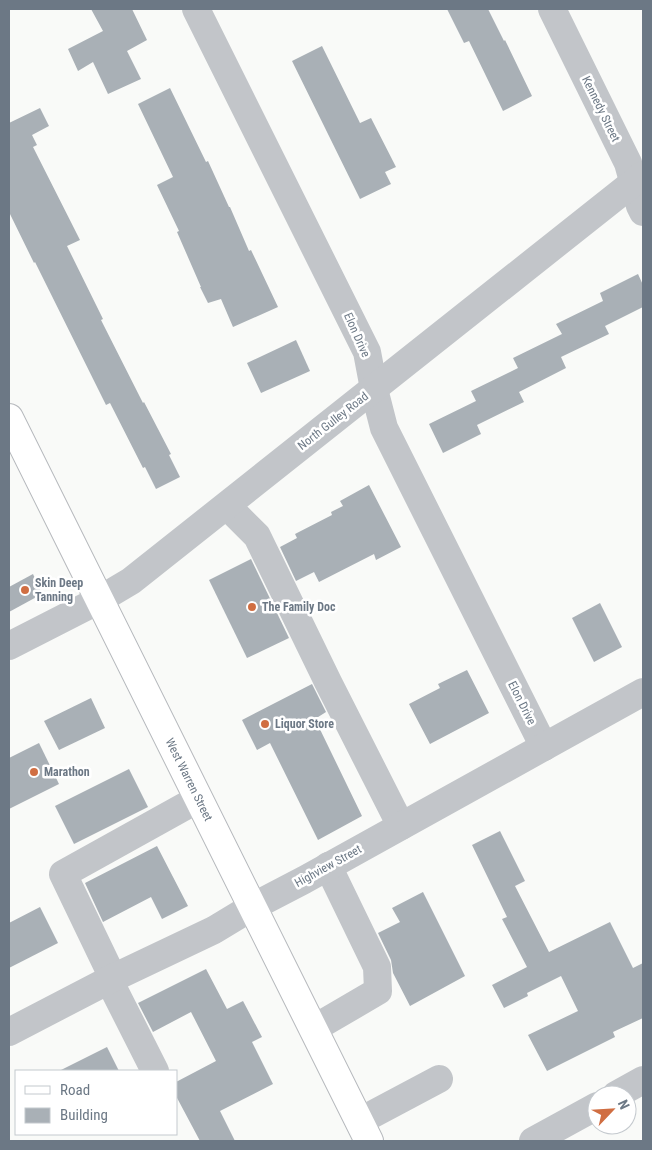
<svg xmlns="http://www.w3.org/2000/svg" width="652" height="1150" font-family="'Roboto Condensed',sans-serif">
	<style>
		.building { fill: #a9b0b6 }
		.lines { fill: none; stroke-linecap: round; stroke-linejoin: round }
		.major-casing { stroke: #b6b9bd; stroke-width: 30 }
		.minor { stroke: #c2c5c9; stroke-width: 28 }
		.major { stroke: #fff; stroke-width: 28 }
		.poi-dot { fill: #d06e42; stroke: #fff; stroke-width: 2 }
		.labels { text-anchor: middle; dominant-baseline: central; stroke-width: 5; stroke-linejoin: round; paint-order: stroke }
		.street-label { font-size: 12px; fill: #6c7885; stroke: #fff }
		.poi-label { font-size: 12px; font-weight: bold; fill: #6c7885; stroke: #fff; text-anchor: start }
	</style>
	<rect width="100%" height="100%" fill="#f9faf8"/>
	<!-- building -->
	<g class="building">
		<polygon points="91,9 132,9 147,40 127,51 141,79 108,94 93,62 78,71 68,49 103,31"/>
		<polygon points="447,9 488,9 504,41 505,40 532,96 503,111 469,41 464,43"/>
		<polygon points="322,46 360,123 371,118 396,167 385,172 391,184 360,199 292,61"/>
		<polygon points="170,88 206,162 208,161 229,207 230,207 249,251 251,250 278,307 233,327 221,299 208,303 200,287 201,287 177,232 179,231 157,185 173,177 138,104"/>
		<polygon points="40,108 49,126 32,135 37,145 33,147 80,240 67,246 103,319 101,320 143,403 144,402 171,454 169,455 180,477 156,489 145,467 143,468 110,403 106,405 35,262 34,263 9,212 9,123"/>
		<polygon points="638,274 643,285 643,307 605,326 609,334 561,357 566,368 519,392 524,402 477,425 481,434 443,453 429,424 476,401 471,391 518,368 513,358 562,334 556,324 603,301 600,293"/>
		<polygon points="296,340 310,371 261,393 247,363"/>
		<polygon points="369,485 401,547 376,560 374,554 319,582 314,572 296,581 280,547 297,538 295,534 332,515 331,512 343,506 340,501"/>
		<polygon points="251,559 289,638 247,658 209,580"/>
		<polygon points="33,574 42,594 9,612 9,587"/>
		<polygon points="600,603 622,647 594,662 572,618"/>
		<polygon points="467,670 489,713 430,744 409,704 440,688 438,684"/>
		<polygon points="312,684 326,712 315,719 362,816 318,840 270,743 257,750 242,720"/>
		<polygon points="91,698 105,728 59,750 44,721"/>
		<polygon points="39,743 59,784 9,809 9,758"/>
		<polygon points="129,769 148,807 74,844 55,806"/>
		<polygon points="500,831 525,881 515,886 549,952 610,922 633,968 643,963 643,1018 613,1032 615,1037 547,1071 528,1035 578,1011 561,976 527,993 528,996 504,1008 492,985 527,967 502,919 507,917 472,845"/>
		<polygon points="157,846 188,906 162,919 151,897 103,922 85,883"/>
		<polygon points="423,892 465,976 410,1006 393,973 391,960 378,933 400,922 392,908"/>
		<polygon points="40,907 58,943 9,968 9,923"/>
		<polygon points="206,969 227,1009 243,1001 262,1037 252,1042 273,1084 220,1111 235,1141 200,1141 176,1096 176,1082 216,1061 191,1012 153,1032 138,1003"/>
		<polygon points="107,1047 119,1071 59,1071"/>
	</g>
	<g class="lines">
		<!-- major casing -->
		<g class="major-casing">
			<g id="major">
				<path id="s1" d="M9,418l360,723"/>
			</g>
		</g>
		<!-- minor -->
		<g class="minor">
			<polyline points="196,9 367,352 374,389 384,428 544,747"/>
			<polyline points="552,9 628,163 640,206 643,212"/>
			<polyline points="227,506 257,536 328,682 401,826"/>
			<polyline points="9,646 99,600 131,581 643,175"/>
			<polyline points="113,978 63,874 198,799"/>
			<polyline points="109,980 155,1071"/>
			<polyline points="313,1029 378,991 377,967 328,866"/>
			<polyline points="9,1032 113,978 214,930 252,907 304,880 643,692"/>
			<polyline points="616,1095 643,1080"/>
			<polyline points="360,1121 439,1079"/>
			<polyline points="533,1141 597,1106"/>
		</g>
		<!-- major -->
		<use href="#major" class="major"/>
	</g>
	<!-- markers -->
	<g class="poi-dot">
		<circle cx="25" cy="590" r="5"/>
		<circle cx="252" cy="607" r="5"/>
		<circle cx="265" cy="724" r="5"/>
		<circle cx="34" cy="772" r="5"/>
	</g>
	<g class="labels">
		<!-- street labels -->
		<g class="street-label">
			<text transform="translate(601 109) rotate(64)">Kennedy Street</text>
			<text transform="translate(357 335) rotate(66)">Elon Drive</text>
			<text transform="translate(333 421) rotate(-38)">North Gulley Road</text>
			<text transform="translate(522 703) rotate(63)">Elon Drive</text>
			<text stroke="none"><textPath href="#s1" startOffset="404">West Warren Street</textPath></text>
			<text transform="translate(328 866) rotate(-29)">Highview Street</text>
		</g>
		<!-- poi labels -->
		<g class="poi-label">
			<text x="35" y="583">Skin Deep<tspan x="35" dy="14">Tanning</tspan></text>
			<text x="262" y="607">The Family Doc</text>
			<text x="275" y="724">Liquor Store</text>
			<text x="44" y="772">Marathon</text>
		</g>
	</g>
	<!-- border -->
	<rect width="652" height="1150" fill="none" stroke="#6c7885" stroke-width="20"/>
	<!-- legend -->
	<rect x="15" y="1070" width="162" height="65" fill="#ffffff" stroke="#c4c9ce"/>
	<rect x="25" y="1086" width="25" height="8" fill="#ffffff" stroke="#c4c9ce"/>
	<text x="60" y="1095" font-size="15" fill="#6c7885">Road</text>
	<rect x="25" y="1108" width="25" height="15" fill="#a9b0b6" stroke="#c4c9ce"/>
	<text x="60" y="1120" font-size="15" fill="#6c7885">Building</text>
	<!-- north arrow -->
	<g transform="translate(612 1110) rotate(65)"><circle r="24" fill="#ffffff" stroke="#c4c9ce"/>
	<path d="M0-4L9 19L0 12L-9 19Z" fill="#d06e42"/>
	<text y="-8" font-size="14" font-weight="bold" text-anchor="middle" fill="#6c7885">N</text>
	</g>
</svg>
